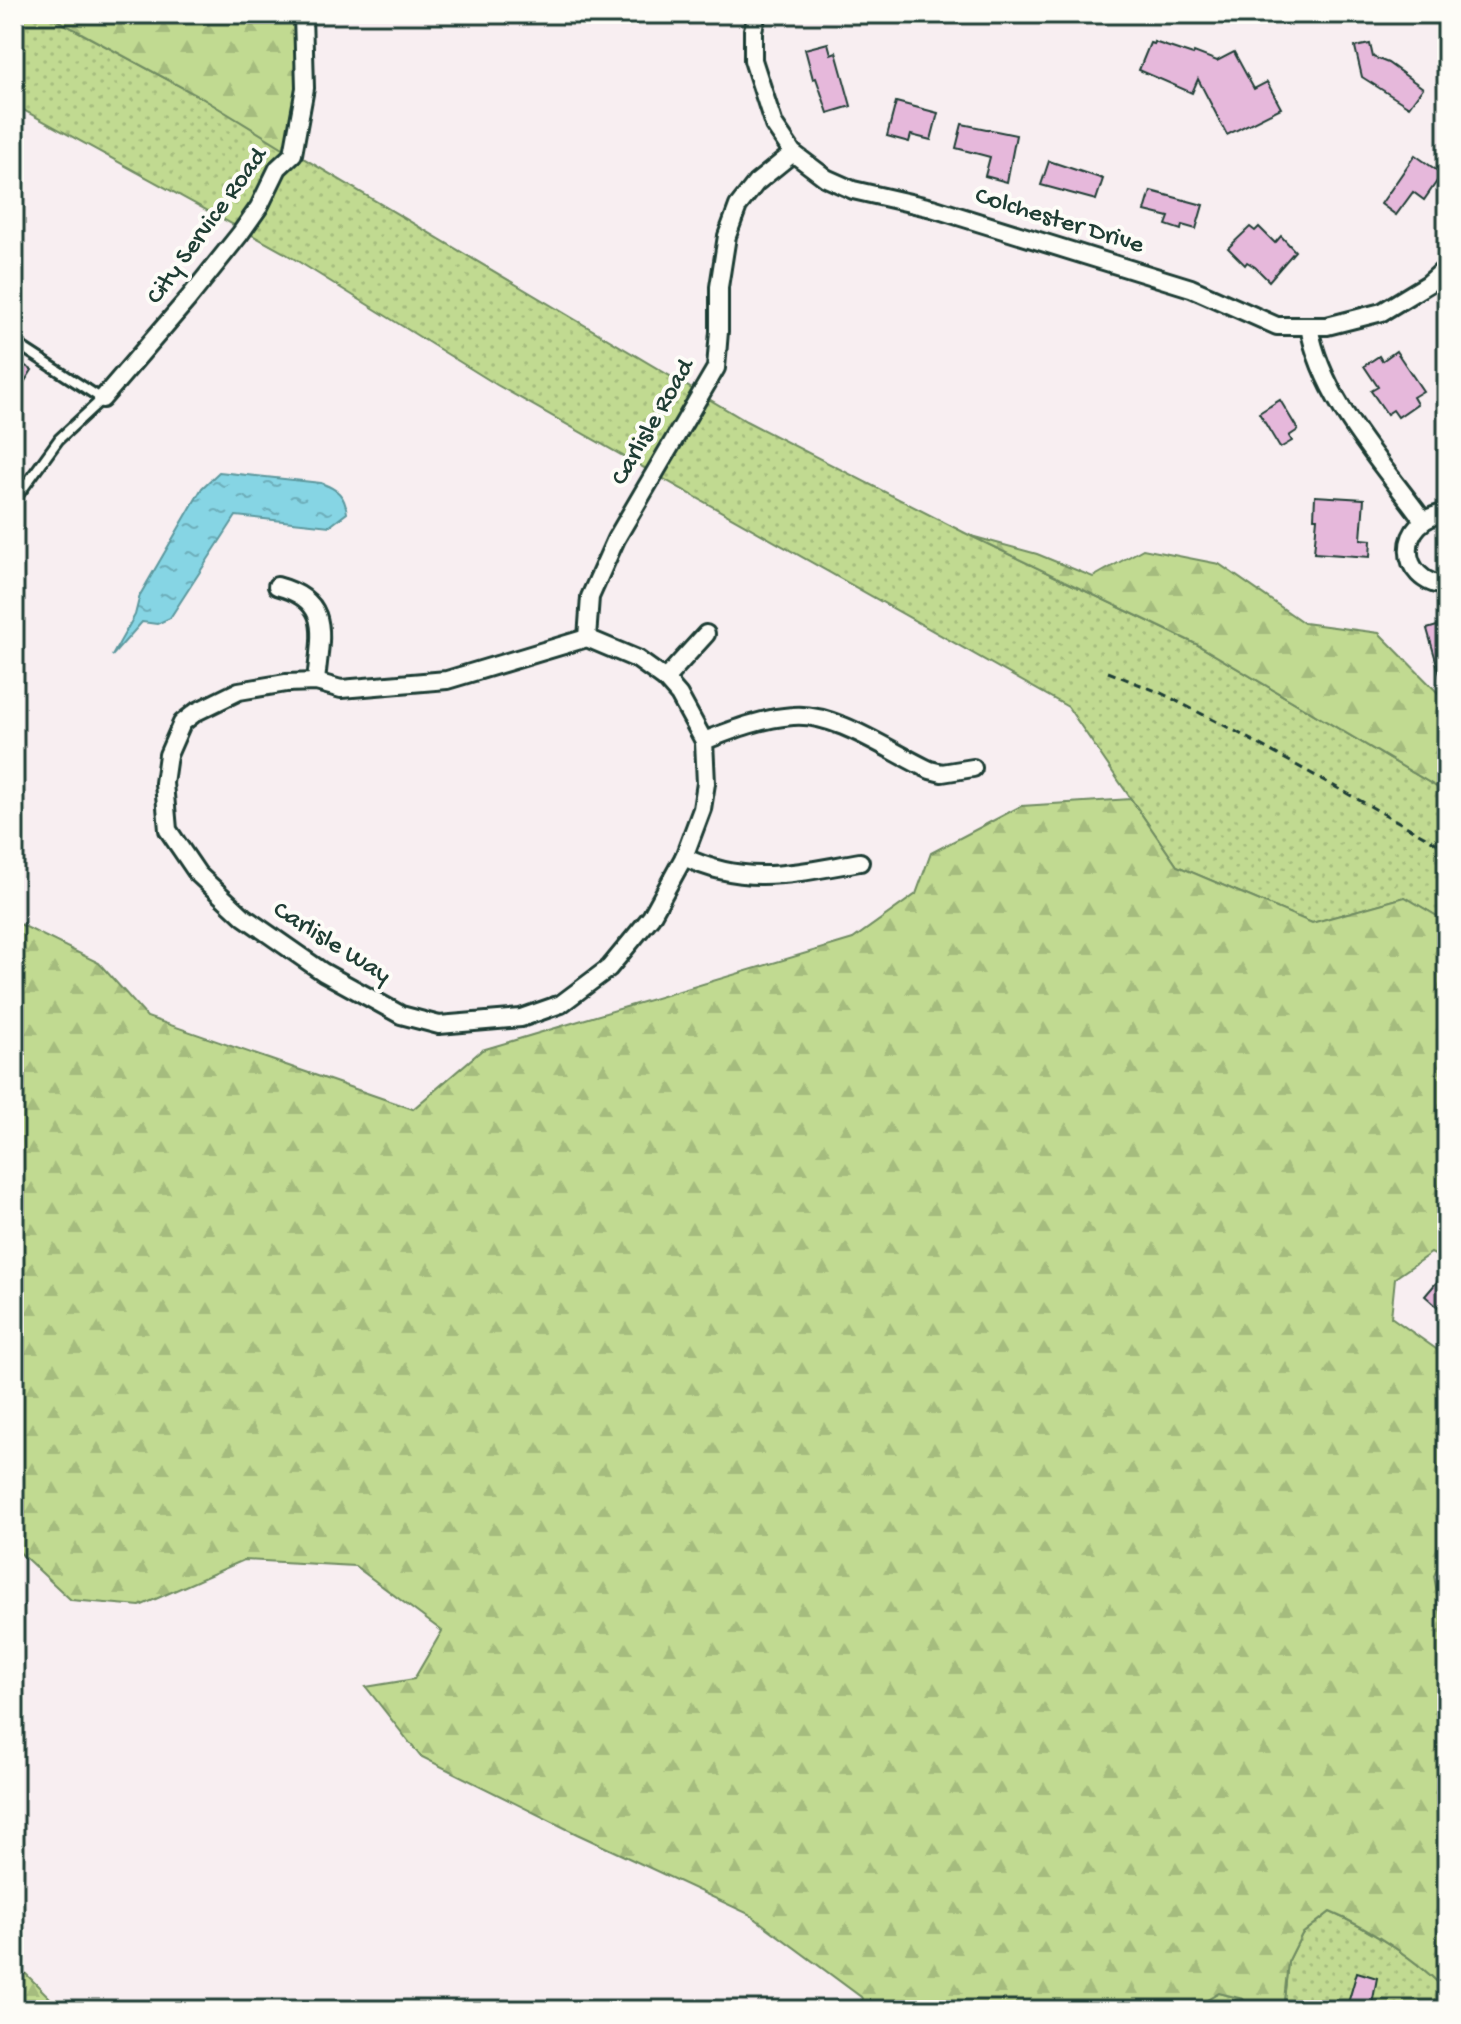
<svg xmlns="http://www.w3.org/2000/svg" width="1461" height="2024" font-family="'Gochi Hand',sans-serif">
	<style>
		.grass { fill: url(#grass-dots); stroke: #708c62; stroke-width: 2 }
		.forest { fill: url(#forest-firs); stroke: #708c62; stroke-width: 2 }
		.water { fill: url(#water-ripples); stroke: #5d989e; stroke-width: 2 }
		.building { fill: #e6b8db; stroke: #1f3d34; stroke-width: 2 }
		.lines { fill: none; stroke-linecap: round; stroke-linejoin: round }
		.lane-casing { stroke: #1f3d34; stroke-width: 14 }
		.street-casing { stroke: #1f3d34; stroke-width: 22 }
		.path { stroke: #1f3d34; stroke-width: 3; stroke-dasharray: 8 6; stroke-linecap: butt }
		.lane { stroke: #fdfcf7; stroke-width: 8 }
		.street { stroke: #fdfcf7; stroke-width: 16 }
		.labels { text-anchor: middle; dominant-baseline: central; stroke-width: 8; stroke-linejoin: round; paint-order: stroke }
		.street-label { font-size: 26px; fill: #1f3d34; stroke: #fdfcf7 }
	</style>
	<defs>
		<pattern id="grass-dots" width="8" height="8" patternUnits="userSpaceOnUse" patternTransform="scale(2)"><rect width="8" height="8" fill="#c1da91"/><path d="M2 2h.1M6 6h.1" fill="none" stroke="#a5bc7e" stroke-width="1.8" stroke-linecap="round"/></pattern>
		<pattern id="forest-firs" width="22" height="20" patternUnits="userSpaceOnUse" patternTransform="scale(2)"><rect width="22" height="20" fill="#c1da91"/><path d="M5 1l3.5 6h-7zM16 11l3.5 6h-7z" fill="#a5bc7e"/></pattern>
		<pattern id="water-ripples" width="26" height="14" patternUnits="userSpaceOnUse" patternTransform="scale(2)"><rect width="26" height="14" fill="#86d5e4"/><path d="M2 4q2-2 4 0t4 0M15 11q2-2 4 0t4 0" fill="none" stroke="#6daeba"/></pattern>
	</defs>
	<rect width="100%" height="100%" fill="#f8eef1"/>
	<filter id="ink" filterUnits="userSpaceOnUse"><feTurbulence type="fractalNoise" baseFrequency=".0125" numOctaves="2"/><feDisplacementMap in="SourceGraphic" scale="16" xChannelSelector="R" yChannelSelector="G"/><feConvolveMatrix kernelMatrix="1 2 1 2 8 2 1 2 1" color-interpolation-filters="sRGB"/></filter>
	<g filter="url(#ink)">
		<!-- grass -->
		<g class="grass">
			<polygon points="14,14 46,14 202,98 746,421 971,536 1196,644 1447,793 1447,922 1405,897 1312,923 1177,866 1068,707 497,385 283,252 14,105"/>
			<path d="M1330,1912c38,16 90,49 117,80v18h-164l5,-48 14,-28z"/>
			<polygon points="1219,1993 1243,1999 1251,2010 1190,2010"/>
		</g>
		<!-- forest -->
		<g class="forest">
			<polygon points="46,14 292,14 298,55 293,154 202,98"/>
			<polygon points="971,536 1037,554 1093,577 1143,549 1219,564 1304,623 1379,633 1447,702 1447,793 1196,644"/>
			<path d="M1131,799l46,67 135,57 93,-26 42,25v339l-16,-8 -36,25 -4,39 48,34h8v197l-13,28 13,72v344c-26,-30 -80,-65 -117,-80l-28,22 -14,28 -5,48h-32l-8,-11 -24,-6 -29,17h-322l-7,-13 -112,-83 -172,-80 -157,-78 -54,-69 48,-8 28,-48 -87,-65 -111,-6 -104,46 -69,-6 -57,-53v-626l85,42 48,54 266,92 69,-59 371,-111 63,-45 15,-41 90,-47z"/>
			<polygon points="14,1903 23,1971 62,2010 14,2010"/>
		</g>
		<!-- water -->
		<path class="water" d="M219,472l102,11c16,6 24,12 26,30l-17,13 -94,-10 -66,102 -13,6 -15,-2 -30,34 23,-41 5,-20 62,-107z"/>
		<!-- building -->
		<g class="building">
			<polygon points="1154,42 1193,55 1194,52 1217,61 1234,52 1254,89 1267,82 1281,108 1227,135 1198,79 1192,93 1139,70 1150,43 1154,44"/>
			<polygon points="828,43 831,54 836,52 851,106 828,113 816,78 813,79 805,49"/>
			<polygon points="1370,44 1373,57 1388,63 1423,88 1409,107 1362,77 1355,47"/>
			<polygon points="896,102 938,113 931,140 911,135 909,142 887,136"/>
			<polygon points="962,124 1016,135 1007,182 985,176 990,157 956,148"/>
			<polygon points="1415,155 1442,174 1424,200 1413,192 1396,215 1381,204"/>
			<polygon points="1049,161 1103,179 1096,200 1041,185"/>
			<polygon points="1151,191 1203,205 1196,229 1182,225 1181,230 1166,225 1169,217 1145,211"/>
			<polygon points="1250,227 1255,231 1259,227 1275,243 1281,236 1295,251 1269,281 1255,267 1247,262 1245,265 1228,248"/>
			<polygon points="1396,351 1423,391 1413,397 1417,404 1398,417 1393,410 1387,414 1371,391 1378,387 1364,366 1379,356 1382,361"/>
			<polygon points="14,359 32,370 14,398"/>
			<polygon points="1280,400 1298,430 1289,436 1292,441 1280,448 1259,413"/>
			<polygon points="1315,496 1364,499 1361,539 1371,540 1370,557 1314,553 1317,518 1314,518"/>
			<polygon points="1447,623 1447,685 1443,685 1427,629"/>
			<polygon points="1447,1270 1447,1315 1425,1296"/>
			<polygon points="1357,1972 1377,1978 1371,2010 1346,2010"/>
		</g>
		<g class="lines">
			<!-- lane casing -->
			<g class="lane-casing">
				<polyline id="lane" points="14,342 102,399 59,439 14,501"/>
			</g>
			<!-- street casing -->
			<g class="street-casing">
				<g id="street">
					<polyline points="757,14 753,30 753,60 774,125 793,153 826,178 853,190 932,208 1191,288 1277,326 1327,326 1382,312 1428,284 1447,267"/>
					<path d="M1309,326c12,72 72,136 114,194"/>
					<polyline points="102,399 188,299 240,234 259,207 278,168 293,154 305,88 303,14"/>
					<path d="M1447,513c-51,5 -51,69 0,73"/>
					<path d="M277,586c56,15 43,49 39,96"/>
					<polygon points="587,638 637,659 665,679 679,695 704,741 706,783 702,809 684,857 651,917 609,968 561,1004 521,1018 439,1025 401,1015 323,972 244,917 198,874 168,830 164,783 168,755 182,723 196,712 239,691 286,683 316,682 341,689 447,680"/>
					<polyline points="587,638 590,597 616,539 716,368 719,331 719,287 727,236 738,206 756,183 793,153"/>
					<polyline points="665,679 706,634"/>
					<path d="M704,741c28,-11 58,-23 89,-25 43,-4 99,37 137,54l12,3 31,-5"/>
					<path d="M684,857c63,30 110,16 176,5"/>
				</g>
			</g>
			<!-- path -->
			<polyline class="path" points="1108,672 1161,693 1235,731 1447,849"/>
			<!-- lane -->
			<use href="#lane" class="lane"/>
			<!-- street -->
			<use href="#street" class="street"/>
		</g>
	</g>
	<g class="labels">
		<!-- street labels -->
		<g class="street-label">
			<text transform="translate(1059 222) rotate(17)">Colchester Drive</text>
			<text transform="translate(208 227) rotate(-54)">City Service Road</text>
			<text transform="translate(654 423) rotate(-60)">Carlisle Road</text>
			<text transform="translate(331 944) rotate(32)">Carlisle Way</text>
		</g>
	</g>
	<!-- margin -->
	<rect width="1461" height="2024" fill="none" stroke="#fdfcf7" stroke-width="48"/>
	<rect x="24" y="24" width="1413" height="1976" fill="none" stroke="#1f3d34" stroke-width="3" filter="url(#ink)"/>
</svg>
